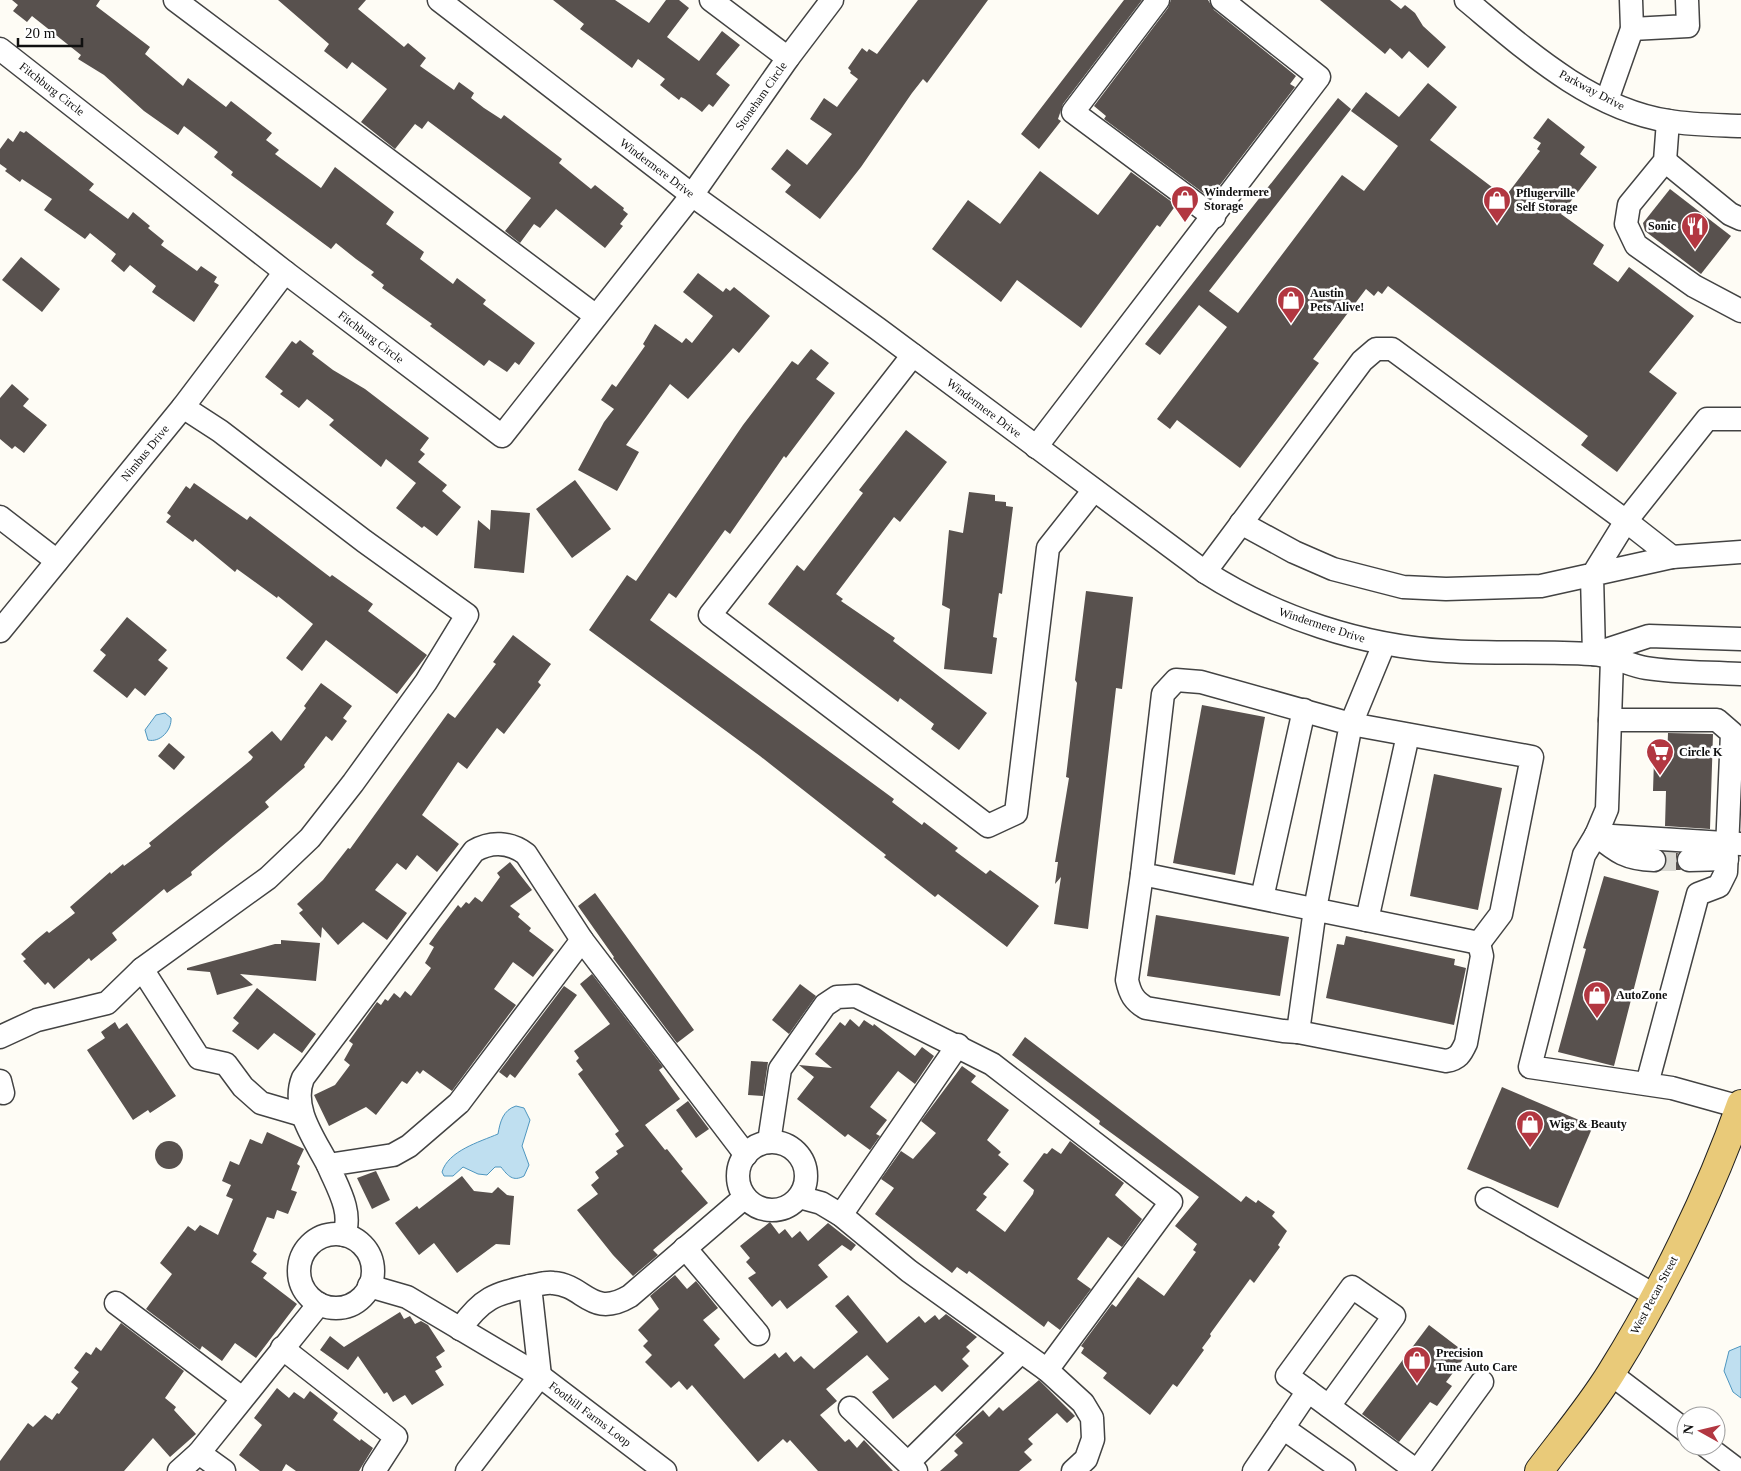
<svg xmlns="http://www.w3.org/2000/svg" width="1741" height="1471" font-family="'Times New Roman',serif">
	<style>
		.water { fill: #bfdff0; stroke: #4e96bf }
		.building { fill: #58514e }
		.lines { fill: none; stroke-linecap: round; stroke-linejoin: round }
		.minor-tunnel { stroke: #dad9d3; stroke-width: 22; stroke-dasharray: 22 11; stroke-linecap: butt }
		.minor-casing { stroke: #434343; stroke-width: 25 }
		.major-casing { stroke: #212121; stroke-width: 30 }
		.minor { stroke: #fff; stroke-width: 22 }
		.major { stroke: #e9ca79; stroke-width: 28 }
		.labels { text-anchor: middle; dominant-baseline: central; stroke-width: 5; stroke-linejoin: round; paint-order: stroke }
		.street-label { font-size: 12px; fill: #101010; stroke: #fff }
		.poi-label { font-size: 12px; font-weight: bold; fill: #101010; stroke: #fff; text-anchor: start }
	</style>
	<rect width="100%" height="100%" fill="#fefcf5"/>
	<!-- water -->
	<g class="water">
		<path d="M165,713l6,5c1,12 -11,25 -23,22l-3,-10 11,-15z"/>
		<path d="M516,1106l8,2 6,12 -8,26 7,19 -5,11c-11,6 -16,0 -23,-9h-6l-8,8 -9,-1 -15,-7 -10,9h-9l-2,-4c6,-21 37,-30 56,-38 2,-12 5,-24 18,-28z"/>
		<polygon points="1741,1346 1741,1398 1733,1392 1724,1371 1729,1351"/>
	</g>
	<!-- building -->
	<g class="building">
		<polygon points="12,0 100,0 96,6 150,47 145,54 183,86 188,78 226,107 231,101 272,133 266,140 279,150 275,154 321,188 335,167 394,212 386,224 424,252 420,259 453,284 457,278 486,300 483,304 535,343 519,365 515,362 507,372 489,360 484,366 430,326 432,324 382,288 384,285 371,275 374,272 356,259 336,243 331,249 231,175 233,172 214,157 218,152 184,126 178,135 144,111 104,75 78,59 81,55 32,16 27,22 13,11 18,5"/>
		<polygon points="278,0 366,0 358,9 404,47 408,43 426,58 420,66 454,90 459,82 474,93 471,98 484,108 501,119 504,115 562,159 559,163 591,189 595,185 624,208 623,210 628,214 620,224 623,226 605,248 556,209 540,228 534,224 520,243 505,231 531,198 428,121 422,129 415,124 395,149 361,122 387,89 352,62 347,69 324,51 329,44"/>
		<polygon points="553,0 615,0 649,23 666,0 679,0 689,8 667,37 699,61 722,31 740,45 716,74 730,85 713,107 709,104 702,112 685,99 681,97 679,100 660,85 665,79 638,59 632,68 595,40 580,29 584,24"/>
		<polygon points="918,0 988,0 927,83 923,79 912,93 861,167 820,219 785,192 791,185 771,169 787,149 807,165 832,134 810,119 824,98 837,107 858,79 850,73 851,71 848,68 862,48 867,52 869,49 877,54"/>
		<polygon points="1124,0 1142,0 1063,104 1058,119 1061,121 1039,149 1021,134"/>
		<polygon points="1171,0 1208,0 1214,10 1296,76 1290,84 1295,87 1210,198 1104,119 1106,116 1094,106 1168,8"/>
		<polygon points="1320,0 1390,0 1401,9 1405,5 1415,13 1423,26 1446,47 1428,68 1409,51 1402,59 1390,48 1385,54"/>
		<polygon points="1428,83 1457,107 1430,140 1505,197 1540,151 1537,149 1541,143 1533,138 1548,118 1585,147 1580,154 1597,167 1561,214 1604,245 1593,264 1618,282 1629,267 1694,316 1649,372 1677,393 1617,472 1581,445 1588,436 1388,286 1382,294 1378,291 1374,296 1366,289 1313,359 1319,363 1240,468 1177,420 1170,429 1157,419 1227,327 1199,305 1160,355 1145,344 1338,98 1351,109 1209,291 1238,313 1342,175 1364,191 1398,146 1351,111 1366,92 1399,117"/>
		<polygon points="20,131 24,133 26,131 94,184 89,190 128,219 133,212 150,226 148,228 164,241 161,245 197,271 201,266 217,277 214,282 219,285 194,322 152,292 156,286 130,265 124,272 111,261 116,254 90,233 85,239 44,210 52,199 22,179 20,182 5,171 7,169 0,164 0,149 8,138 13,142"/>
		<polygon points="1040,171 1098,215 1131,172 1176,205 1160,227 1157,225 1081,328 1017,280 1001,302 932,249 968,200 1000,224"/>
		<polygon points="1670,189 1731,236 1701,274 1645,231 1643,223"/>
		<polygon points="21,257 60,289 42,312 2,280"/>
		<polygon points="698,273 723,292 726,288 730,291 734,287 770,316 739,353 733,348 688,399 670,384 626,445 639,452 617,491 578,470 604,422 614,409 601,400 612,384 616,387 645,346 643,344 655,324 682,343 686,338 692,343 713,316 683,292"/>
		<polygon points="300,340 314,351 312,354 333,370 365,389 429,438 420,450 425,454 418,462 447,485 442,491 461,507 437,536 424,526 422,528 396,508 416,483 386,459 381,467 329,425 334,420 307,399 299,408 280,394 283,391 265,377 292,341 296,344"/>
		<polygon points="811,349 829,363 816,379 835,393 786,458 784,456 730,534 725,530 676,598 669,593 650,620 894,799 892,802 922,825 924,822 958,848 955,851 986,874 990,870 1039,906 1007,947 938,894 935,897 884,857 886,855 760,756 589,630 627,575 636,581 743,425 792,361 798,365"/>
		<polygon points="12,384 29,399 23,406 47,425 24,453 15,446 12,449 0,439 0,398"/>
		<polygon points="906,430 947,462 900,522 894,517 836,594 843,599 841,601 895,638 893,641 987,713 959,750 931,729 934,724 900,698 898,702 768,604 797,565 804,571 863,493 859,490"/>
		<polygon points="575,480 611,529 572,558 536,509"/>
		<polygon points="194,483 247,520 250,516 330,577 332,575 373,604 368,611 427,655 397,694 326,640 302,671 286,658 313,624 278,596 277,598 237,569 235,572 195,539 193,542 166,522 171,516 167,513 186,486 190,489"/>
		<polygon points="969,492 995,495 995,501 1006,502 1006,506 1013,507 1002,594 999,593 993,637 997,638 992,674 944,669 950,609 942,605 949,530 963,533"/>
		<polygon points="491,510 530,513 524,573 474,568 478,520 490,530"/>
		<polygon points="1086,591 1133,597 1122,689 1116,688 1088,929 1054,924 1061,877 1055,884 1058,862 1055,862 1069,778 1066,777 1077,683 1075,680"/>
		<polygon points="127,617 167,650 158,660 168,668 145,696 135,688 127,698 93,671 106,655 100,650"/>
		<polygon points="513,635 551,664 538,682 541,685 504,734 497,728 467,769 458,762 422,815 459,844 437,872 417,855 406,870 397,863 375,890 407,913 387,940 363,922 338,945 322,927 321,938 299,913 303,910 297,904 323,880 348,848 350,849 448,713 455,718 496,664 493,662"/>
		<polygon points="321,683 352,706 343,718 347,721 332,741 326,736 304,765 305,767 265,802 269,807 191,872 192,875 167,893 164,889 112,933 117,940 91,961 89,958 54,989 48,982 45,985 23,961 26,959 21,954 36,940 47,931 49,933 75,913 70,907 110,872 111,874 123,864 124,866 151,846 149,843 251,760 253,757 248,752 272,731 281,741 306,708 304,706"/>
		<polygon points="1202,705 1265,717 1235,875 1173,863"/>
		<polygon points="1668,733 1713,734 1710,829 1665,826 1666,791 1653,791 1654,760 1667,761"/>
		<polygon points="169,743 185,757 174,770 158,756"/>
		<polygon points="1434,774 1502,788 1478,910 1410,896"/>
		<polygon points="1664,852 1678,853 1676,861 1681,870 1662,870 1667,861"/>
		<polygon points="510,862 532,890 510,906 520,914 518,917 531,928 529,931 554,950 533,977 513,962 494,989 516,1005 452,1091 423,1070 420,1074 417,1071 407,1084 402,1081 376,1115 366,1107 329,1126 314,1095 335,1085 350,1065 344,1060 353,1044 349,1041 377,1002 381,1005 385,999 388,1001 394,993 400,998 405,991 411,996 431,968 425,963 434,947 429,944 439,930 458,905 461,908 466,902 469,904 475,897 482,902 500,877 497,873"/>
		<polygon points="1604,876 1659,891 1614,1066 1558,1052 1586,949 1583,948"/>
		<polygon points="595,893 694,1030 677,1043 613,958 614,957 578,906"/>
		<polygon points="1156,915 1289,937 1280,996 1147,976"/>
		<polygon points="1346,936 1455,959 1454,965 1466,968 1454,1025 1326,998 1337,944 1344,945"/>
		<polygon points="281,940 320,943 316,981 240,974 253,985 217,995 210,972 187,970 187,968 275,944 281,944"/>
		<polygon points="592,974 663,1067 659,1070 680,1099 645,1125 665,1150 667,1149 683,1169 681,1171 708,1203 653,1250 658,1255 633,1276 613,1255 577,1210 598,1194 591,1185 599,1178 595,1172 618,1154 616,1151 624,1146 615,1134 619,1131 578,1074 583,1070 576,1061 579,1058 574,1051 610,1024 580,984"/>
		<polygon points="800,984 816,996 789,1034 772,1020"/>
		<polygon points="564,986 577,995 515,1078 510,1074 507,1078 499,1072"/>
		<polygon points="257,988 316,1034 302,1053 274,1033 258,1050 232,1031 239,1023 233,1018"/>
		<polygon points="850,1019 859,1027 864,1020 873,1026 874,1024 915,1056 922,1047 934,1056 915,1084 898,1071 870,1107 887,1120 876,1134 880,1136 870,1150 848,1134 845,1137 797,1099 814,1077 799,1065 832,1068 815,1054 840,1022 845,1026"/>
		<polygon points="115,1022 119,1029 127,1023 176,1096 150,1113 148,1110 133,1120 87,1050 105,1038 101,1032"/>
		<polygon points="1025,1037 1241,1202 1246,1196 1256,1203 1258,1200 1275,1212 1272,1216 1287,1231 1278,1245 1280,1247 1254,1283 1250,1279 1210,1334 1211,1336 1202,1348 1204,1350 1177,1387 1173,1384 1150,1415 1103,1378 1107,1373 1081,1353 1084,1348 1081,1346 1112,1304 1116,1307 1138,1277 1164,1296 1196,1252 1193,1250 1197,1244 1175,1226 1199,1197 1099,1124 1100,1121 1012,1055"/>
		<polygon points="751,1061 768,1062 763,1096 748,1095"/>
		<polygon points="962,1066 976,1076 971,1082 1009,1110 987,1140 1001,1152 998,1155 1009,1164 983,1194 987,1197 976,1210 1005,1232 1033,1194 1034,1190 1023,1181 1044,1153 1047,1154 1052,1148 1061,1154 1070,1141 1124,1183 1115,1195 1142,1219 1122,1247 1108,1237 1077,1279 1091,1289 1060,1330 1048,1321 1044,1327 969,1271 967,1274 957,1267 952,1273 875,1214 894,1188 881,1179 901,1151 913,1159 936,1133 921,1121"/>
		<polygon points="1502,1087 1593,1126 1558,1208 1467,1169"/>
		<polygon points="688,1101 709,1129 696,1138 676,1110"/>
		<polygon points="267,1132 304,1149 297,1164 300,1166 291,1190 297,1192 288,1214 277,1210 274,1219 267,1217 253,1251 257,1254 251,1262 267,1273 263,1278 297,1304 256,1358 235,1343 222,1361 202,1346 200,1350 146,1309 172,1274 160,1263 188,1226 195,1231 200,1225 218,1235 233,1199 226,1196 231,1185 222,1181 230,1161 239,1165 250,1139 262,1144"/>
		<circle cx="169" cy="1155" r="14"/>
		<polygon points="376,1171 390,1200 372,1209 357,1178"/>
		<polygon points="462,1176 474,1191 492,1193 498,1187 507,1195 514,1196 510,1245 496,1244 457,1273 434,1243 419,1255 395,1223 417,1206 419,1209"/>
		<polygon points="770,1222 779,1234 785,1229 792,1238 800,1231 808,1241 828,1223 856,1245 851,1251 842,1245 818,1265 828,1277 787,1309 780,1300 772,1307 748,1278 756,1273 746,1262 750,1258 740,1246"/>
		<polygon points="675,1275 687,1289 696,1281 718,1308 703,1320 720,1339 714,1345 744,1379 775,1353 779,1358 786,1352 794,1362 801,1356 814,1369 858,1332 835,1306 848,1295 887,1343 919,1316 925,1323 935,1315 939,1320 946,1314 977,1337 966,1347 970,1351 962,1359 969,1366 942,1392 935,1385 893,1419 872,1392 889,1379 867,1355 826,1389 837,1401 820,1415 845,1442 849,1439 857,1448 864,1440 893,1471 818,1471 790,1440 787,1443 783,1439 758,1462 692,1385 687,1390 679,1381 671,1388 645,1362 652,1355 643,1346 648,1341 638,1330 659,1309 650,1296"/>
		<polygon points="400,1312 404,1319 410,1316 415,1324 421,1321 428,1325 445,1351 436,1357 442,1367 435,1371 444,1385 412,1405 405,1395 393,1402 387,1392 384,1394 358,1356 348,1370 320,1350 330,1336 344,1347"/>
		<polygon points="121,1323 184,1371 165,1398 176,1407 174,1410 196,1434 170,1457 153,1438 124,1471 0,1471 0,1461 28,1423 33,1427 45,1415 52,1420 57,1413 59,1414 78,1388 71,1382 79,1372 74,1368 86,1352 91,1355 96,1347 101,1351"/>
		<polygon points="1429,1325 1467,1354 1446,1382 1452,1386 1437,1406 1430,1402 1399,1442 1362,1414"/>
		<polygon points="1039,1380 1075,1416 1067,1423 1057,1413 1028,1439 1033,1444 1024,1452 1032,1460 1019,1471 940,1471 958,1455 954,1451 963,1443 955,1435 983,1410 989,1417 999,1407 1003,1411"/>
		<polygon points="277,1388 289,1398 294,1392 304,1399 310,1391 338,1413 333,1420 360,1441 361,1439 373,1448 359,1471 296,1471 286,1464 282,1471 260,1471 239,1455 262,1425 254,1418"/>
	</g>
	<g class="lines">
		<!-- minor-tunnel -->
		<polyline class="minor-tunnel" points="1654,860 1689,860"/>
		<!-- minor casing -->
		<g class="minor-casing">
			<g id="minor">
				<polyline points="175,0 596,316"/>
				<path d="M439,0l253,195 186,134 327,243c72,46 157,74 242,79 48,3 97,0 144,3 19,0 37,11 55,14 31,5 64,4 95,6"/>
				<polyline points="711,0 788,58"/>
				<polyline points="1158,0 1073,112 1214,217"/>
				<path d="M1466,0c59,49 124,109 203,121 23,4 48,4 72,5"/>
				<polyline points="1632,29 1688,26 1687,0"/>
				<polyline points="0,49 285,272 502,436 692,195 788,58 832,0"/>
				<polyline points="1607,100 1632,29 1631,0"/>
				<polyline points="1668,121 1665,161 1629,205 1626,224 1636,245 1694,286 1741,311"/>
				<polyline points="1665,161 1730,214 1741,219"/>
				<polyline points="913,355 710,615 988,826 1016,813 1048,548 1094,490"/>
				<polyline points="1036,447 1319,77 1222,0"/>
				<polyline points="0,517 57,561"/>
				<polyline points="1241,523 1294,552 1333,569 1403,587 1446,589 1541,586 1672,557 1626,521 1592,576 1594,654"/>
				<polyline points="1672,557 1741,552"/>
				<polyline points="1205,572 1362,361 1376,349 1392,349 1626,521 1707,419 1741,419"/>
				<polyline points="0,631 183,407 285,272"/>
				<polyline points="1594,654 1649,636 1741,639"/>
				<polyline points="1610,720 1612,659"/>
				<polyline points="1596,835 1741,844"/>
				<path d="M1596,835c21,17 30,24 58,25"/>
				<polyline points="1689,860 1727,859"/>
				<path d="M1142,874l-15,106c3,14 7,21 19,28l137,23 15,1 148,29c12,-2 15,-7 20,-18l16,-87 -3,-13"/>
				<polyline points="1262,898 1304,710"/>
				<polyline points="1367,920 1408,735"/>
				<polyline points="142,969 268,878 310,838 353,783 426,682 467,615 364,541 220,431 183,407"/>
				<path d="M1298,1032l17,-123 36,-185 181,33 -31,157 -22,29c-113,-23 -225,-46 -337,-69l21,-180 13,-14 25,2 150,42 33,-80"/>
				<polyline points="0,1037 37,1020 107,1003 142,969 199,1058 226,1064 243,1087 261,1103 302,1115"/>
				<polyline points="0,1081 3,1093"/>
				<polyline points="1647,1084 1698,894 1719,886 1726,872 1732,733 1717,720 1610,720 1607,809 1596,835 1584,855 1530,1067 1672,1088 1740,1107"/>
				<polyline points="769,1142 780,1069 825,1005 837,997 856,996 992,1064 1171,1202 1047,1370"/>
				<circle cx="772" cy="1176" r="34"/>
				<path d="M328,1165c-14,-27 -37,-57 -25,-87l171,-227c17,-10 36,-9 52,3l56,86"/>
				<polyline points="799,1197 821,1203 841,1215 909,1271 1047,1370 1083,1403 1092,1418 1093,1439 1086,1459 1073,1471"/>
				<polyline points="1487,1199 1654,1295"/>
				<polyline points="841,1215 958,1045"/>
				<circle cx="336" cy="1271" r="37"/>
				<path d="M344,1235c9,-24 -7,-48 -16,-70l65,-10 16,-9 50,-43 123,-163 164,215"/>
				<polyline points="685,1248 758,1334"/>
				<polyline points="369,1286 407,1297 540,1376"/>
				<polyline points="116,1303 242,1398"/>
				<path d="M460,1329c22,-31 34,-35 70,-43"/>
				<polyline points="282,1348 396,1437 374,1471"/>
				<polyline points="1611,1374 1686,1431"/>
				<path d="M540,1376l-10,-90c7,-1 15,-4 23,-3 32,2 38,36 77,13l115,-99"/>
				<polyline points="1308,1391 1287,1376 1352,1287 1394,1316 1329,1406"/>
				<polyline points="850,1408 916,1471"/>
				<polyline points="1706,1446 1739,1471"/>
				<polyline points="199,1453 319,1304"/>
				<polyline points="908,1463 1021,1352"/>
				<polyline points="1418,1470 1482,1382"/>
				<polyline points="179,1471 199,1453 224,1471"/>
				<polyline points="467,1471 540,1376 665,1471"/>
				<polyline points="1254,1471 1283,1428"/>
				<polyline points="1344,1471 1283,1428 1308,1391 1417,1471"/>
			</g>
		</g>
		<!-- major casing -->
		<g class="major-casing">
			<path id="major" d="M1539,1471c24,-32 51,-64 72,-98 50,-80 99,-180 130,-269"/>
		</g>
		<!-- minor -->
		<use href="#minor" class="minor"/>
		<!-- major -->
		<use href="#major" class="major"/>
	</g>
	<!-- icons -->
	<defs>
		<g id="shop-pin" transform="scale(1.4375)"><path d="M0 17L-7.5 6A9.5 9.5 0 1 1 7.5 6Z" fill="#b23741" stroke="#fff"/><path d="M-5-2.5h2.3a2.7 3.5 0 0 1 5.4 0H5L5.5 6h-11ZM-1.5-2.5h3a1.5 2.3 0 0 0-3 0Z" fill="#fff"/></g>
		<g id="restaurant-pin" transform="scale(1.4375)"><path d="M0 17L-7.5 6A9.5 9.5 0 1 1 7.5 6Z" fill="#b23741" stroke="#fff"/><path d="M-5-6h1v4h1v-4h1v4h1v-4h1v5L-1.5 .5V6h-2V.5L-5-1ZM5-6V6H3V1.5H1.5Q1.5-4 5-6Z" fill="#fff"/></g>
		<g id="supermarket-pin" transform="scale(1.4375)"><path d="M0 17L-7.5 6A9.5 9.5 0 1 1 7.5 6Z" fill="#b23741" stroke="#fff"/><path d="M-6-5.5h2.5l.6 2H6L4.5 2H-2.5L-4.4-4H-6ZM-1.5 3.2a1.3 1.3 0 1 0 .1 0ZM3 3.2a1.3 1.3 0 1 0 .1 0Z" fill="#fff"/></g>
	</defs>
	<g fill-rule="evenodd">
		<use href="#shop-pin" x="1185" y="199"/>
		<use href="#shop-pin" x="1497" y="200"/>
		<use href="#restaurant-pin" x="1695" y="226"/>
		<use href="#shop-pin" x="1291" y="300"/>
		<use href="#supermarket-pin" x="1660" y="752"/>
		<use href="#shop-pin" x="1597" y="995"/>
		<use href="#shop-pin" x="1530" y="1124"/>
		<use href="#shop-pin" x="1417" y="1360"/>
	</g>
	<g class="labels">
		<!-- street labels -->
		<g class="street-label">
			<text transform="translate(52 89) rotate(38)">Fitchburg Circle</text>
			<text transform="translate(1592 90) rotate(28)">Parkway Drive</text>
			<text transform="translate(761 96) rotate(-55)">Stoneham Circle</text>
			<text transform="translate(657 168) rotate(37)">Windermere Drive</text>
			<text transform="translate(371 337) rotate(37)">Fitchburg Circle</text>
			<text transform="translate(984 408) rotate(37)">Windermere Drive</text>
			<text transform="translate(145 453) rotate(-51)">Nimbus Drive</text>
			<text transform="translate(1322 625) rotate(18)">Windermere Drive</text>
			<text transform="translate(1654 1295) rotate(-62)">West Pecan Street</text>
			<text transform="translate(590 1414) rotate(37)">Foothill Farms Loop</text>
		</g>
		<!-- poi labels -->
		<g class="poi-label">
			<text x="1204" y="192">Windermere<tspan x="1204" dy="14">Storage</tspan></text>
			<text x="1516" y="193">Pflugerville<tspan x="1516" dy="14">Self Storage</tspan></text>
			<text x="1676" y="226" text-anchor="end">Sonic</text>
			<text x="1310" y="293">Austin<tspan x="1310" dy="14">Pets Alive!</tspan></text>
			<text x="1679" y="752">Circle K</text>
			<text x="1616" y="995">AutoZone</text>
			<text x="1549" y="1124">Wigs &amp; Beauty</text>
			<text x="1436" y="1353">Precision<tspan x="1436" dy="14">Tune Auto Care</tspan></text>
		</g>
	</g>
	<!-- north arrow -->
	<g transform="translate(1701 1431) rotate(278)"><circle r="24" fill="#ffffff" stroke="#9f9f9f"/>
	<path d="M0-4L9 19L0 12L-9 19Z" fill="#b23741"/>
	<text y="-8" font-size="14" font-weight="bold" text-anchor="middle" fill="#101010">N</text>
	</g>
	<!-- scale -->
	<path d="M18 38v8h64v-8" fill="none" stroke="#101010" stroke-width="2.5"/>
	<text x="25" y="38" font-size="15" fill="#101010" stroke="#ffffff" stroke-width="4" paint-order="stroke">20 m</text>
</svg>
